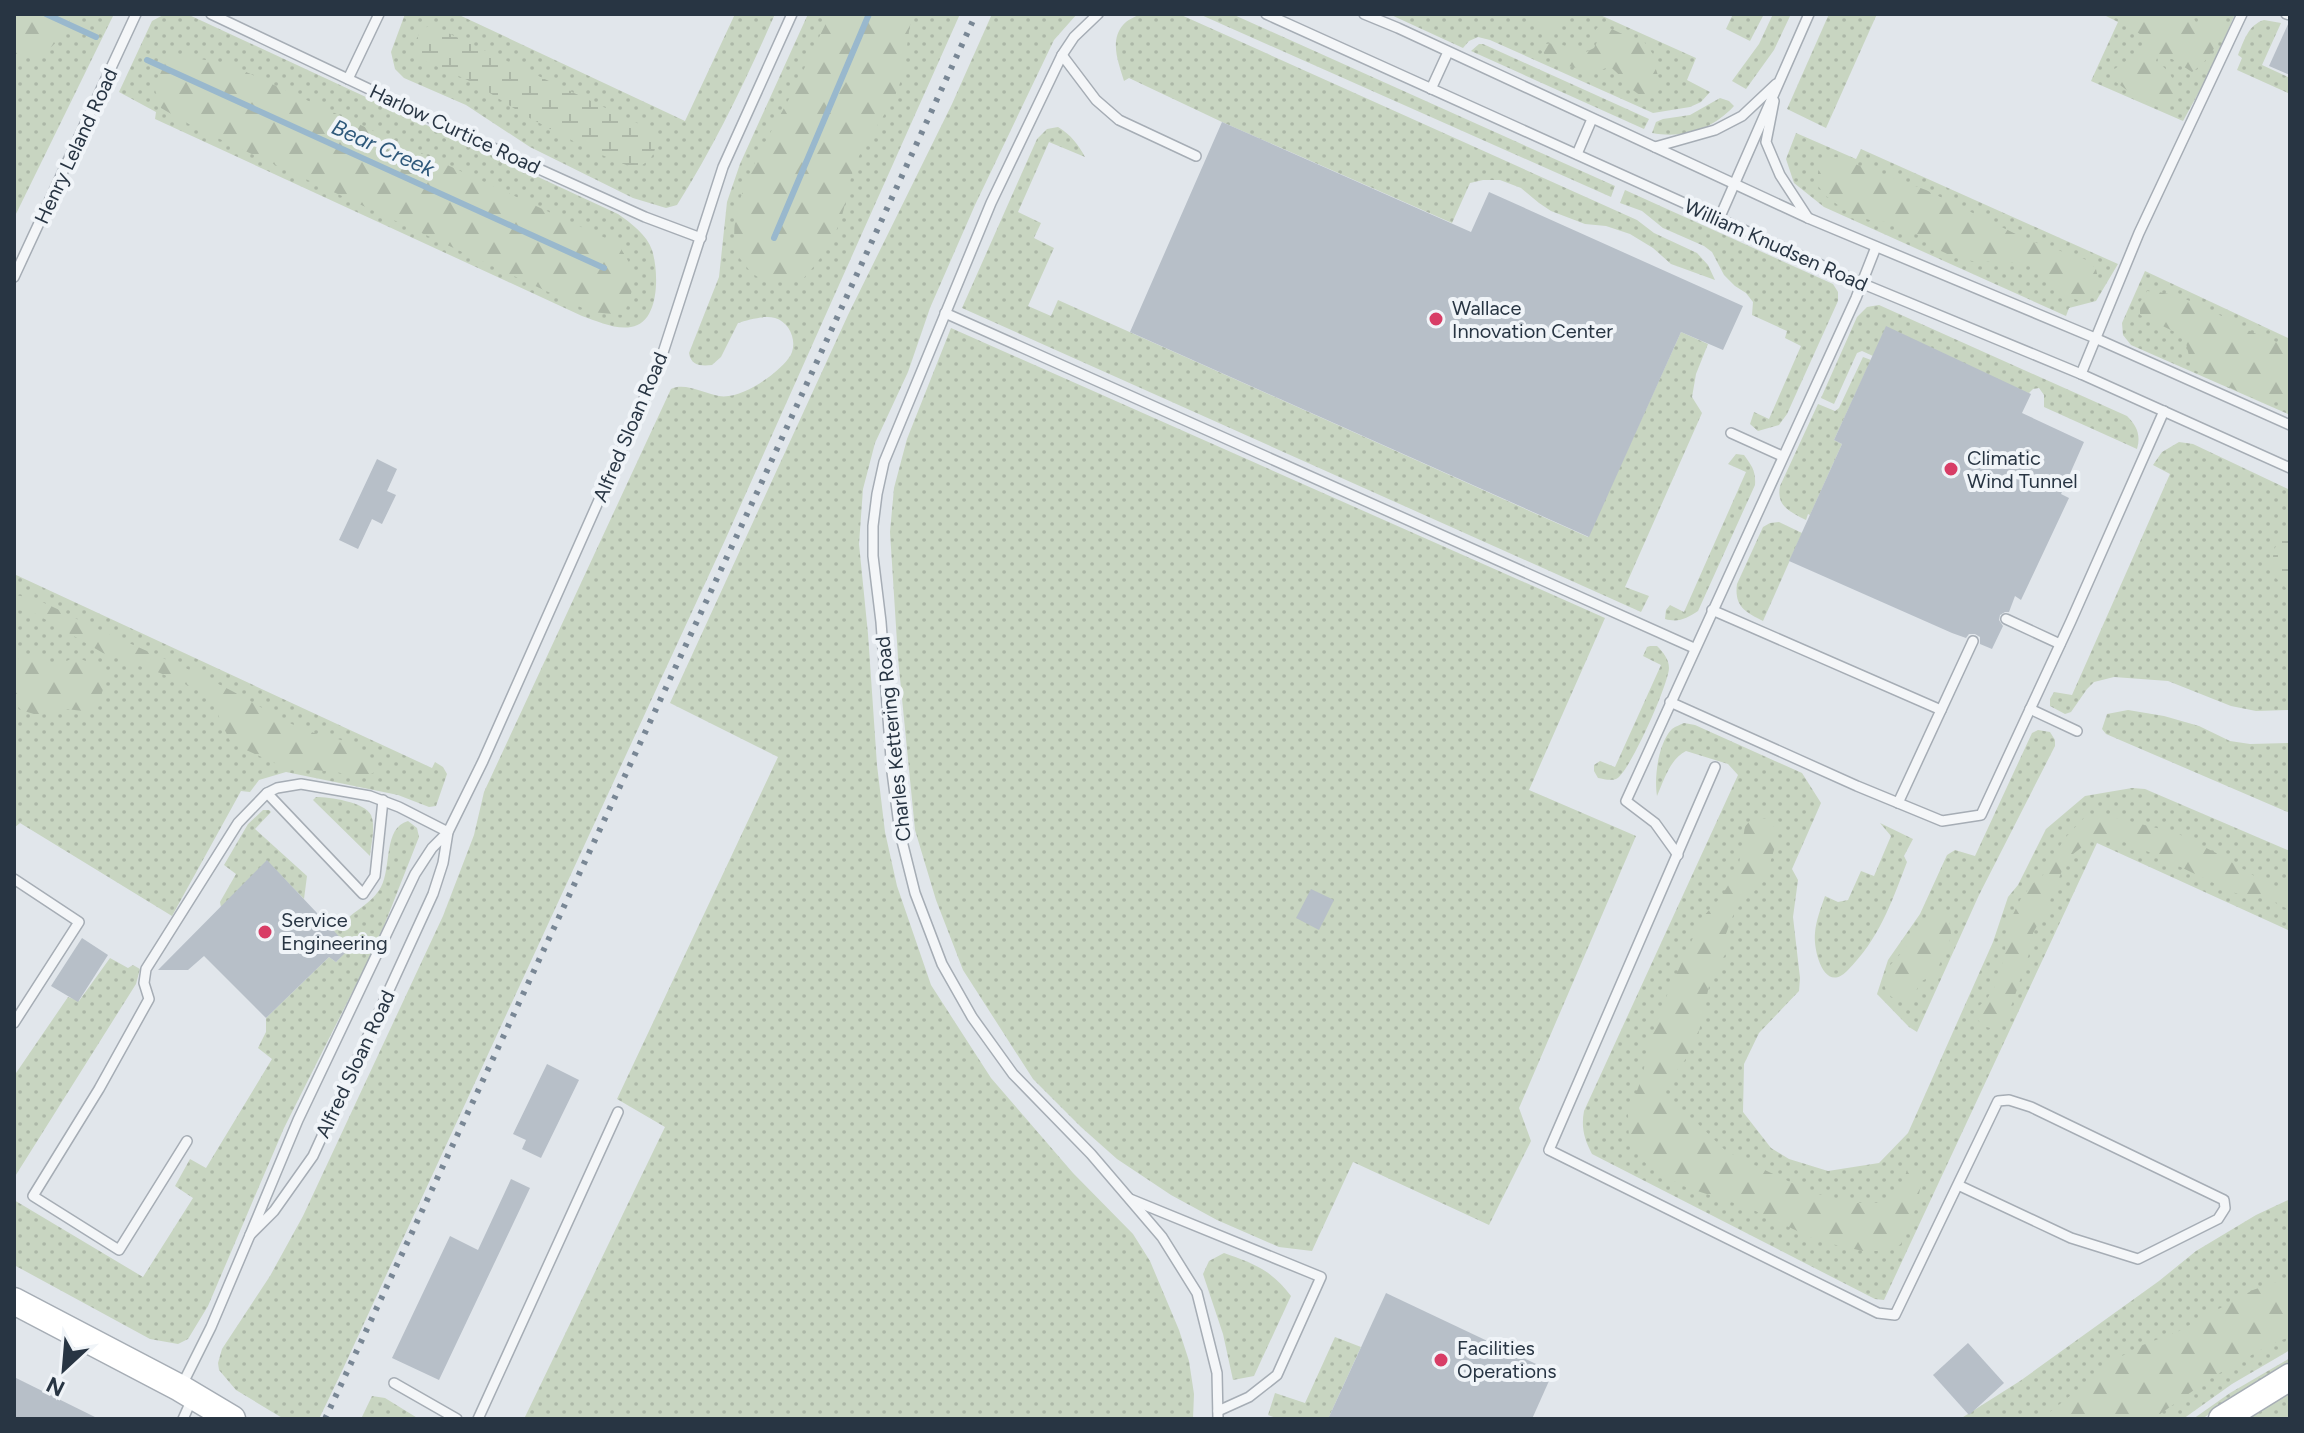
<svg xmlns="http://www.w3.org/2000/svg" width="2304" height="1433" font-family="Figtree,sans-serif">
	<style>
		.grass { fill: url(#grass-dots) }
		.forest { fill: url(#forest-firs) }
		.wetland { fill: url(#wetland-marsh) }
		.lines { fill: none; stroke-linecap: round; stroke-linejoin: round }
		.stream { stroke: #99b8cd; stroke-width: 6 }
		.building { fill: #b7bfc8 }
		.service-casing { stroke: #a6adb5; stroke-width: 12 }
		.secondary-casing { stroke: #a6adb5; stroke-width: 29 }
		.service { stroke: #f4f6f8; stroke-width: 9 }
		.secondary { stroke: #fff; stroke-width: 26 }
		.rail { stroke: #798795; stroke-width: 6; stroke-dasharray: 4 8; stroke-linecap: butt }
		.poi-dot { fill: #d83d66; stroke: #f0f4f8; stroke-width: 3 }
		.labels { text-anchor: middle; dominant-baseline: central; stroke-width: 8; stroke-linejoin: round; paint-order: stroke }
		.street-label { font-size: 20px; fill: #283543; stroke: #f0f4f8 }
		.poi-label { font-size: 20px; fill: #283543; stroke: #f0f4f8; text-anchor: start }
		.water-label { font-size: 22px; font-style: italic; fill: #2f597b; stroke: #f0f4f8 }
	</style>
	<defs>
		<pattern id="grass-dots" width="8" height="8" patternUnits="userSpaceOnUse" patternTransform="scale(2)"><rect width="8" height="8" fill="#c8d5c1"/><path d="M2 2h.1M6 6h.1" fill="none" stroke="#acb7a7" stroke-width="1.8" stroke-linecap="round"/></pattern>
		<pattern id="forest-firs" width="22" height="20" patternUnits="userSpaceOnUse" patternTransform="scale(2)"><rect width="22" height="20" fill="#c8d5c1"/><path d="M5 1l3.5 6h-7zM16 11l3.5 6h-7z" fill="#acb7a7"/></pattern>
		<pattern id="wetland-marsh" width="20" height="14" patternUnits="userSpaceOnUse" patternTransform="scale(2)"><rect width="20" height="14" fill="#c8d5c1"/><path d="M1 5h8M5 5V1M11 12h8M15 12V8" fill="none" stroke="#acb7a7"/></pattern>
	</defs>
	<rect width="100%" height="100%" fill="#e1e6eb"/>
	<!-- grass -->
	<g class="grass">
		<polygon points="14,14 114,14 14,218"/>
		<path d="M165,14h22l431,200c13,9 29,21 34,36 7,22 8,73 -21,77 -15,3 -34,-6 -49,-11l-427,-197 1,-7 -37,-20 33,-71z"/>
		<path d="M405,14h52l228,107 50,-107h40c-29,66 -60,131 -98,191l-11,3 -33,-10 -103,-51 -64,-42 -62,-27 -9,-9 -4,-17z"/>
		<path d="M808,14h152l-234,524 -384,833 -23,48h-35l-48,-29 -17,-20 -1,-7 4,-14 48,-73 33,-60 140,-300 31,-81 10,-43 187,-403c14,-7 34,5 48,7 21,4 57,-21 69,-37 11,-13 4,-36 -13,-41 -11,-3 -27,2 -37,5l-17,34 -9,8c-11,1 -21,1 -23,-12l30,-76 8,-75 13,-38z"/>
		<polygon points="992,14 1077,14 1054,40 975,205 930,308 908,372 875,443 863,489 859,544 868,634 877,765 885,832 897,886 931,985 991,1078 1073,1173 1133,1234 1150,1261 1179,1330 1189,1361 1194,1394 1193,1419 524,1419 665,1127 617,1099 778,757 670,703 848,315 952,104"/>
		<path d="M1140,14h39l458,206 17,13 43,20 11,12 7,15 -44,-16 -18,-16 -23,-14 -24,-8 -21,-2 -34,-13 -12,-8 -18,-15 -21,-8h-17l-13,3 -18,40 -230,-101 -93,-44 -5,3c-5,-17 -15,-40 -1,-56 4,-5 12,-8 17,-11z"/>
		<polygon points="1199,14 1232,14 1615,186 1611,197"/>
		<polygon points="1389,14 1598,14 1696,58 1687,80 1710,92 1701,102 1690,107 1653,113 1490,40 1478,37 1469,41 1463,48"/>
		<polygon points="1733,14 1764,14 1750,41 1726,29"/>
		<polygon points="1773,14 1791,14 1774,50 1746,89 1732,81 1759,44"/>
		<polygon points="1829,14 1877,14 1826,128 1787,109"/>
		<polygon points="2102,14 2235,14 2210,72 2183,121 2091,81 2118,22"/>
		<path d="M2264,20l17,3 -19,42 28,13v16l-53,-24 5,-12 -4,-3c6,-14 10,-30 26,-35z"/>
		<polygon points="1479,44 1483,44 1649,119 1644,129 1471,51"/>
		<path d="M1720,98l9,3 5,5c-21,23 -51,33 -82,27l4,-11 7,-3 27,-4z"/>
		<path d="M1058,127c13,8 20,17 27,30l-36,-15 -31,70 23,11 -7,15 20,10 -26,58 23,10 7,-16 530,237 93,-205 27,12 -12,30 -4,23 10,16 -77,174 24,9 -8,16 -679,-304 75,-169 10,-10z"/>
		<polygon points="1796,133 1856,159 1861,149 2118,264 2096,301 2069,308 2066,316 1824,207 1794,183 1786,159"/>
		<polygon points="1625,190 1833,284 1838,292 1838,301 1787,414 1779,425 1758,431 1750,424 1754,412 1769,419 1801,346 1785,338 1787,331 1752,315 1753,302 1746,293 1735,286 1724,275 1712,252 1704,246 1663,228 1642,211 1620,203"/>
		<polygon points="2145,271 2290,339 2290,415 2131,345 2123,335 2122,323"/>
		<path d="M1879,305l248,111c10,10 14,19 10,33l-93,-42v-12l-5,-7 -6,1 -4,4 -156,-37 -11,-5 -5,2 -23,51 -13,-6 36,-81 10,-10z"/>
		<polygon points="951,328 1605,618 1529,790 1636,836 1519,1108 1531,1141 1489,1225 1353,1162 1312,1251 1279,1247 1217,1220 1171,1195 1117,1159 1081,1127 1033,1079 963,970 936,900 915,830 898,658 890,532 894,488 907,439"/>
		<path d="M1863,357l8,3 -37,80 8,4 -32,71 -2,-1 -2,6c-16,-8 -30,-14 -26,-34l38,-82 17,7 4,-3z"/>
		<polygon points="2179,442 2193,444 2290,490 2290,710 2256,711 2231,706 2168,681 2114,677 2094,682 2087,689 2071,712 2065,714 2050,706 2050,699 2054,692 2072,695 2170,474 2153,465 2162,452"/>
		<path d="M1736,454l8,1c8,11 12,16 11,30l-57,126c-11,7 -19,12 -33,8l1,-9 4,-5 14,7 62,-140 -18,-8z"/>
		<path d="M1779,522l23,11 -39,88c-18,-9 -29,-15 -26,-37l26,-57 7,-4z"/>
		<polygon points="14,574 432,768 435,762 443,767 447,774 436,806 429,807 398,795 286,772 259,780 250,792 241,791 172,916 20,823 14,828"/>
		<path d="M1650,646h7c6,6 12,13 12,22 0,15 -40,106 -53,111 -6,2 -12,0 -18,-1l-4,-7v-6l6,-4 15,6 46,-102 -18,-9 4,-9z"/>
		<polygon points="2128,710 2164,716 2199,726 2230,741 2250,744 2290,743 2290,813 2106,734 2102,729 2107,714"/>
		<path d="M1684,723l11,2 107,48 19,30 -29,66 6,11 -5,37 7,61 -1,13 -40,42 -15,31 -1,48 28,36 18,11 39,12 51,-8 29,-30 85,-191 15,-45 10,-12 28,-56 39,-33 47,-8 13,1 145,62v80l-193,-88 -213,457 -9,-1 -283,-145c-8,-15 -11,-27 -8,-43l154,-336 -10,-11 -42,-13c-16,8 -22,29 -29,45 -3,-18 1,-53 15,-67 4,-3 8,-4 12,-6z"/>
		<polygon points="2038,730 2050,732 2055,740 2055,746 1979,895 1917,1032 1909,1027 1877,994 1888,960 1920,914 1947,855 1955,850 1975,856 2032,733"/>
		<path d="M316,797c13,0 49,5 55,18 5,11 0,29 -1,41l-57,-56z"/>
		<polygon points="263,810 269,810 271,812 255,829 307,876 304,899 267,861 221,907 220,902 236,874 224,865 248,824"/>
		<path d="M408,821l9,7 2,9 -41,104 -94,187 -76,178 -20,33 -10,5 -28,-5 -136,-74v-65l129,77 50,-79 -18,-12 15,-27 16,9 66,-109 -14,-11 8,-16v-14l63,-61 7,5 13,-14 -29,-32 9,-3 20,4c11,-9 26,-18 32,-30 11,-21 2,-59 27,-66z"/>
		<path d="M1880,823l33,16 -9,17 3,6c-16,42 -28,77 -60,109 -23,23 -34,-21 -32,-38 1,-13 6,-25 10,-37l13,6 10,-2 13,-29 13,5 17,-40z"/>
		<polygon points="110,958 128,968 133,965 140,969 136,984 14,1178 14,1076 68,997 79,1001"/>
		<polygon points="2290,1199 2290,1350 2232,1384 2183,1419 1960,1419 2020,1381 2159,1281 2196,1251 2256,1215"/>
		<path d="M1224,1253c29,10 49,18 67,43l-37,80 -21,4 -10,-46 -20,-60 6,-13z"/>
		<polygon points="1335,1337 1361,1347 1328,1419 1279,1419 1268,1415 1275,1393 1305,1403"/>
		<polygon points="2290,1358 2290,1363 2260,1380 2202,1419 2193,1419 2230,1393"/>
		<polygon points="2290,1388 2290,1419 2241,1419"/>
		<polygon points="372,1396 385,1398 419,1419 361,1419"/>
	</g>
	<!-- forest -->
	<g class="forest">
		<path d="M14,14h58c-8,26 -28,48 -58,40z"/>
		<path d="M831,14h82c-7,21 -5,45 -12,66 -9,30 -32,53 -44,81 -7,15 -9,31 -13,47 -7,29 -23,52 -43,73 -21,2 -42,4 -55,-15 -4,-5 -9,-10 -10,-16 -11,-47 33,-113 54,-153 15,-28 26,-56 41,-83z"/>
		<polygon points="1533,14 1562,14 1563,23 1560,29 1547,32 1535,26"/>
		<path d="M2108,14h83l6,10h11l3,-10h13l2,4c-7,22 -14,41 -34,54l-20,-13 -15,-1 -1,3c17,12 22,23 18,43l-13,5 -29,-15 -20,-15 1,-9 31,-21 -3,-14 -17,-13z"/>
		<path d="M1601,24l32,15 10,1 12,17c-3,14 11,23 1,39 -24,5 -29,-18 -46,-29 -1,0 -12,4 -13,4 -14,1 -49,-10 -56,-21l2,-5c15,-5 26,3 39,9l12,-6 3,-6 -1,-13z"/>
		<path d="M170,53l61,12 387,179c22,35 18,33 6,71l-33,-3 -397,-185 -33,-19 -7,-21z"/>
		<polygon points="1836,157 1926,190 2028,240 2087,260 2096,269 2099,283 2092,294 2080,301 2067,296 2057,288 2040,267 2027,263 1972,261 1954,257 1941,251 1922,235 1909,233 1885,222 1872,221 1847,212 1826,196 1818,186 1818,172 1823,160"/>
		<path d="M2147,291c38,1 74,26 107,42 12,6 24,9 36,15v54h-26l-25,-10 -47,-23 -6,-26 -9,-10 -37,-18v-13z"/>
		<path d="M14,595c29,3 53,20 79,32 46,21 94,40 139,64 25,13 49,30 76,40 27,10 60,7 67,41l-13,6 -26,-6 -53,-5 -52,-24 -11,-23 -4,-12 -8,-12 -12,-7 -36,-16 -57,-20 -67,-39 -22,-5z"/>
		<path d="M23,654l15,4 18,9 16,-9h7l22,10 4,5 1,8 -7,20 -6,6 -10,4 -25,-3 -13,6 -8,1 -16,-5 -7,-8c0,-16 -5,-37 9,-48z"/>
		<polygon points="2090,815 2104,815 2177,833 2220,855 2261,880 2290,892 2290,910 2267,899 2235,893 2151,853 2122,841 2108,838 2094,838 2073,854 2063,868 2047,908 2033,933 2031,948 2012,1004 2002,1022 1990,1028 1983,1026 1974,1015 1975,1009 1986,1000 1994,988 2005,955 2006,929 2020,900 2032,884 2043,875 2064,839 2084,818"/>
		<polygon points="1754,817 1767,819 1776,829 1776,843 1768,870 1763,882 1735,911 1730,923 1726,934 1728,950 1714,972 1709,986 1698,1036 1685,1060 1668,1081 1663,1093 1670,1104 1696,1122 1726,1151 1750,1163 1813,1193 1856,1203 1886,1203 1896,1194 1908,1169 1915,1170 1922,1181 1916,1207 1901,1244 1889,1251 1863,1251 1818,1241 1747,1207 1688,1188 1661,1175 1648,1166 1629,1142 1628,1114 1643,1075 1647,1048 1667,995 1702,918 1720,898 1738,870 1745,826"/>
		<path d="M1942,913l7,4 2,17 -2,10 -14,30 -13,7 -13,21c-14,2 -29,-11 -24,-27 4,-11 12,-17 19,-25 4,-5 5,-12 8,-17 6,-11 18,-19 30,-20z"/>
		<polygon points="2290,1277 2290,1337 2271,1344 2211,1378 2153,1419 2041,1419 2115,1360 2140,1346 2177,1332 2253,1290"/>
	</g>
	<!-- wetland -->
	<g class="wetland">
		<path d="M431,25l225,107c0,21 -1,26 -20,37l-44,-18 -66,-35 -52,-33 -60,-27c0,-13 3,-26 17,-31z"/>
		<polygon points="2290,528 2290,592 2271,573 2274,549"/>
	</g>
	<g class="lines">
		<!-- stream -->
		<g class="stream">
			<polyline points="46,14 96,37"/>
			<polyline points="147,60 604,268"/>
			<polyline points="774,238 869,14"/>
		</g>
	</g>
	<!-- building -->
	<g class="building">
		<polygon points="2289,22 2290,22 2290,75 2269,66"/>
		<polygon points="1222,122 1471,232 1489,192 1743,306 1723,350 1681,332 1589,537 1130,332"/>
		<polygon points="1886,326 2031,394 2022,413 2084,442 2061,494 2069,498 2021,600 2015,596 2009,612 2005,612 2000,615 1999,620 2003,626 1992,649 1980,644 1980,637 1975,634 1969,634 1966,638 1952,633 1789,561 1842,444 1834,440"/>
		<polygon points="377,459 397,469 387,491 396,495 382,524 372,519 358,549 339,540"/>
		<polygon points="267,860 350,948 336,962 329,957 266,1018 204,956 188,970 158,970"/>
		<polygon points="1311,889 1334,900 1319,930 1296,918"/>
		<polygon points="82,938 108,955 78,1002 51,986"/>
		<polygon points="547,1064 579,1080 541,1158 522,1149 526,1140 513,1134"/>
		<polygon points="511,1179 530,1188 439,1380 392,1358 450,1236 478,1250"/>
		<polygon points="1386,1293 1553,1372 1532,1419 1328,1419"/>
		<polygon points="1968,1343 2004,1383 1969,1415 1933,1375"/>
		<polygon points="14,1377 99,1419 14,1419"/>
	</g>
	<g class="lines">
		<!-- service casing -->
		<g class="service-casing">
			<g id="service">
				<polyline points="211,14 508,155 645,217 701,238"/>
				<polyline points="1098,14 1074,37 1062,55 991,203 884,462 877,494 873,526 873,556 881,622 892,772 900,833 915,893 942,964 972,1017 1013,1074 1091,1154 1162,1237 1197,1293 1217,1373 1218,1419"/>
				<polyline points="1266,14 1861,283 2081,374 2290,468"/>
				<polyline points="1364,14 1398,28 1808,218 2095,338 2290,425"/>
				<polyline points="2286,14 2290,15"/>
				<polyline points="1062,55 1096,100 1119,120 1196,156"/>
				<polyline points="348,79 379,14"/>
				<polyline points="1431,89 1448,52"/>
				<polyline points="1774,101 1766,142 1780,175 1808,218"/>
				<polyline points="1655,147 1715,130 1742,116 1776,84"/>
				<polyline points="1577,154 1592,119"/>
				<polyline points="1719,219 1809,14"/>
				<polyline points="14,277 136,14"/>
				<polyline points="945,313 1694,648"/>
				<polyline points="2081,374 2139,233 2242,14"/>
				<polyline points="1731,433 1782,456"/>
				<polyline points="1712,610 1941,710"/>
				<polyline points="2006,619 2060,644"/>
				<polyline points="1670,702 1857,786 1942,821 1981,815 2071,621 2164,411"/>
				<polyline points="2030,709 2077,731"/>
				<polyline points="1715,767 1549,1150 1878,1313 1895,1315 1998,1101 2009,1100 2031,1107 2224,1200 2225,1208 2218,1219 2138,1259 2071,1238 1958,1185"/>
				<polyline points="267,793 363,894 375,876 383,800"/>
				<polyline points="1898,803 1973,641"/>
				<polyline points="448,832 432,848 415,874 298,1120 250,1235 274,1211 313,1156 433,894 443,863 448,832 483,761 659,365 723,167 792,14"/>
				<polyline points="1678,855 1655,823 1626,801 1856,298 1876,247"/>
				<polyline points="14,879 79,922 14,1023"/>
				<polyline points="187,1141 119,1250 33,1196 99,1089 149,999 144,983 146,969 238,823 267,793 277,788 301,784 370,796 399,807 448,832"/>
				<polyline points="1130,1199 1321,1277 1277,1375 1249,1397 1218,1411"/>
				<polyline points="394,1383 457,1419"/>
				<polyline points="182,1385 211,1327 250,1235"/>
				<polyline points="183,1419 192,1399"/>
				<polyline points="478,1419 618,1112"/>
			</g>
		</g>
		<!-- secondary casing -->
		<g class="secondary-casing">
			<g id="secondary">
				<polyline points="14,1301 180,1388 232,1419"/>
				<polyline points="2222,1419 2290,1377"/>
			</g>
		</g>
		<!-- service -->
		<use href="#service" class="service"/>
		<!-- secondary -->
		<use href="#secondary" class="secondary"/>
		<!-- rail -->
		<polyline class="rail" points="325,1419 760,486 976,14"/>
	</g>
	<!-- markers -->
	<g class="poi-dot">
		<circle cx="1436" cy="319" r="8"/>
		<circle cx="1951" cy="469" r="8"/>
		<circle cx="265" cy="932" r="8"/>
		<circle cx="1441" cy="1360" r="8"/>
	</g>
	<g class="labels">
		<!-- street labels -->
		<g class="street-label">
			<text transform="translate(455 129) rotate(25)">Harlow Curtice Road</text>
			<text transform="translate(76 146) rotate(-65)">Henry Leland Road</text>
			<text transform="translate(1776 245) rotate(24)">William Knudsen Road</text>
			<text transform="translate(630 427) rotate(-67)">Alfred Sloan Road</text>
			<text transform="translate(893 739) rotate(-96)">Charles Kettering Road</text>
			<text transform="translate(355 1064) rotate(-65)">Alfred Sloan Road</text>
		</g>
		<!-- poi labels -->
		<g class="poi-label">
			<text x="1452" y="308">Wallace<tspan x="1452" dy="23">Innovation Center</tspan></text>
			<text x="1967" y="458">Climatic<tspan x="1967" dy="23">Wind Tunnel</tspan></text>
			<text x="281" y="920">Service<tspan x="281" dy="23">Engineering</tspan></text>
			<text x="1457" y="1348">Facilities<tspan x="1457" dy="23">Operations</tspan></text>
		</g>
		<!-- water labels -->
		<g class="water-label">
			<text transform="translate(383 148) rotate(24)">Bear Creek</text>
		</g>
	</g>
	<!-- border -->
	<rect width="2304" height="1433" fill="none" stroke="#283543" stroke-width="32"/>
	<!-- north arrow -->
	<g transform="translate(64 1369) rotate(206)" stroke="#f0f4f8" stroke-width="6" paint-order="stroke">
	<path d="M0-6L14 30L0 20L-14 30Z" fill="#283543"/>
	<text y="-12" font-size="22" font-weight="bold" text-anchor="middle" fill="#283543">N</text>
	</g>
</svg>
